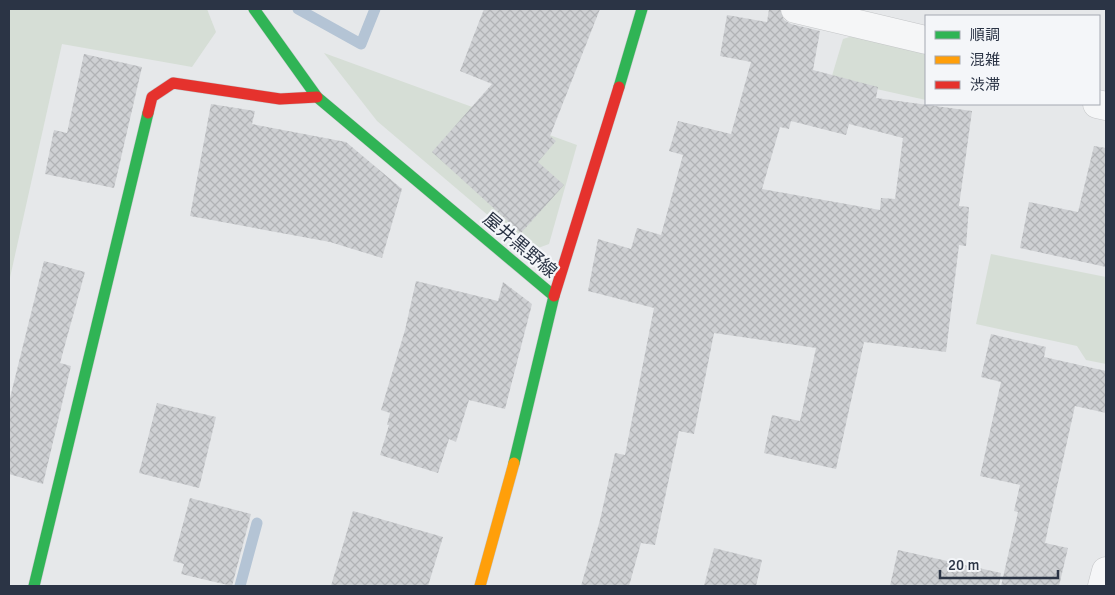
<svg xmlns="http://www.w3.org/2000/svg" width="1115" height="595" font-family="Signika,'Noto Sans JP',sans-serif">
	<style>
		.grass { fill: #d6ded6 }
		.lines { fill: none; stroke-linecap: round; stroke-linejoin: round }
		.stream { stroke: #b4c4d5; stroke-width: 11 }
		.building { fill: url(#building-cross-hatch); fill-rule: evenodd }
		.street-casing { stroke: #c4c6c8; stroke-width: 29 }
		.fast-casing { stroke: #c4c6c8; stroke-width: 12 }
		.slow-casing { stroke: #c4c6c8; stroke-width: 12 }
		.jam-casing { stroke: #c4c6c8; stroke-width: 12 }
		.street { stroke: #f5f6f7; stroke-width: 28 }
		.fast { stroke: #30b455; stroke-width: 11 }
		.slow { stroke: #ff9f0a; stroke-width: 11 }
		.jam { stroke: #e5322d; stroke-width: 11 }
		.labels { text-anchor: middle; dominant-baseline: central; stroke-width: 4.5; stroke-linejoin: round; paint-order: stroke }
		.street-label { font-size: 18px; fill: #2b3445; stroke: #f4f6f9 }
	</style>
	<defs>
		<pattern id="building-cross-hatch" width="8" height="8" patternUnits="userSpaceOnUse" patternTransform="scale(1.25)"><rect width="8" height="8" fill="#ced0d3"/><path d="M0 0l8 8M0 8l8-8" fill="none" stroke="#b1b3b6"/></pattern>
	</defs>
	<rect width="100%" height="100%" fill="#e6e8ea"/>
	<!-- grass -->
	<g class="grass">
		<polygon points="9,9 207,9 216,32 192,67 62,44 9,282"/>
		<polygon points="856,35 926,54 926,100 831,79 843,39"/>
		<polygon points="324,53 577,145 549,244 530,251 377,121"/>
		<polygon points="991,254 1106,277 1106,364 1086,360 1077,346 976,324"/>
	</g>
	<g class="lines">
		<!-- stream -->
		<g class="stream">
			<polyline points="298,9 361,44 375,9"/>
			<polyline points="240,586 257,523"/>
		</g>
	</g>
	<!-- building -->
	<g class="building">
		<polygon points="484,9 600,9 550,136 556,141 538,162 564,185 521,233 432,152 492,84 460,71"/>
		<path d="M769,9h11l4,11 7,4 29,7 -7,39 65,17 -2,11 96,13 -13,95 10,1 -3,39 -7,-1 -13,107 -82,-10 -28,127 -72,-16 8,-38 28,6 16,-73 -102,-15 -20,101 -15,-3 -24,114 -14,-2 -12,43h-48l19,-66 15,-67 10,2 29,-147 -66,-17 10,-52 33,10 6,-21 24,7 22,-80 -14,-4 9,-30 53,13 20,-72 -31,-6 7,-41 40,7zM791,121l55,14 3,-11 54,14 -8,61 -14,-1 -1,12 -118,-21 18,-62 9,2z"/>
		<polygon points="84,54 142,67 114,188 45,174 54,130 67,133"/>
		<polygon points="211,104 255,111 252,124 346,142 402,189 382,258 330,242 190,216"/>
		<polygon points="1094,146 1106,148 1106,267 1020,248 1029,202 1078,212"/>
		<polygon points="44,261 85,272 60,363 71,366 43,484 9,474 9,402"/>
		<polygon points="416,281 498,301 503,282 532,304 505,409 469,400 456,442 449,439 438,473 380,455 389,425 387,425 390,413 381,410 405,330"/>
		<polygon points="991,334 1046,347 1044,357 1106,371 1106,413 1075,406 1055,496 1045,543 1068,548 1059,586 1001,586 1018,512 1014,511 1020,485 980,476 1001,382 981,377"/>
		<polygon points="157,403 216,417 199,488 139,473"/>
		<polygon points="190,498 251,514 232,586 181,574 184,564 173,561"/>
		<polygon points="353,511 443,537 428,586 331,586"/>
		<polygon points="714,548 762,560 756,586 704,586"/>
		<polygon points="898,550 1001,573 999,586 890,586"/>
	</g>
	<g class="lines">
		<!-- street casing -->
		<g class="street-casing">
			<g id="street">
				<polyline points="795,9 926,40"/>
				<polyline points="1097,104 1106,106"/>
				<polyline points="1102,586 1106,571"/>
			</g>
		</g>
		<!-- fast casing -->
		<g class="fast-casing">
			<g id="fast">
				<polyline points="254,9 317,97 554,296 514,463"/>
				<polyline points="619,87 642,9"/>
				<polyline points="34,586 148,113"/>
			</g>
		</g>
		<!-- slow casing -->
		<g class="slow-casing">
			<polyline id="slow" points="480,586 514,463"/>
		</g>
		<!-- jam casing -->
		<g class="jam-casing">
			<g id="jam">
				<polyline points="148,113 152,97 173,83 280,99 317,97"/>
				<polyline points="554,296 619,87"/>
			</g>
		</g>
		<!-- street -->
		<use href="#street" class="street"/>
		<!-- fast -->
		<use href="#fast" class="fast"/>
		<!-- slow -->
		<use href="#slow" class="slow"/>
		<!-- jam -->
		<use href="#jam" class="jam"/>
	</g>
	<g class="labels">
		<!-- street labels -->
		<g class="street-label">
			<text transform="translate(520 245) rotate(40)">屋井黒野線</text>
		</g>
	</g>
	<!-- border -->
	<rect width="1115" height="595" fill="none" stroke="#2b3445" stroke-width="20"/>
	<!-- legend -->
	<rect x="925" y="15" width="175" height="90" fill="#f4f6f9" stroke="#a4a8b1"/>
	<rect x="935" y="31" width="25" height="8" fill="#30b455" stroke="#a4a8b1"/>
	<text x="970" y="40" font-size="15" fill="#2b3445">順調</text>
	<rect x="935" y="56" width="25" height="8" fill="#ff9f0a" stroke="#a4a8b1"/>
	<text x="970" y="65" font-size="15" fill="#2b3445">混雑</text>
	<rect x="935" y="81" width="25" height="8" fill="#e5322d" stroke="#a4a8b1"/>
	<text x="970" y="90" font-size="15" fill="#2b3445">渋滞</text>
	<!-- scale -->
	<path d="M940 570v8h118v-8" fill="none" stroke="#2b3445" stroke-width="2.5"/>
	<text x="948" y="570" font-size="15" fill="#2b3445" stroke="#f4f6f9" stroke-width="4" paint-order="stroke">20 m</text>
</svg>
